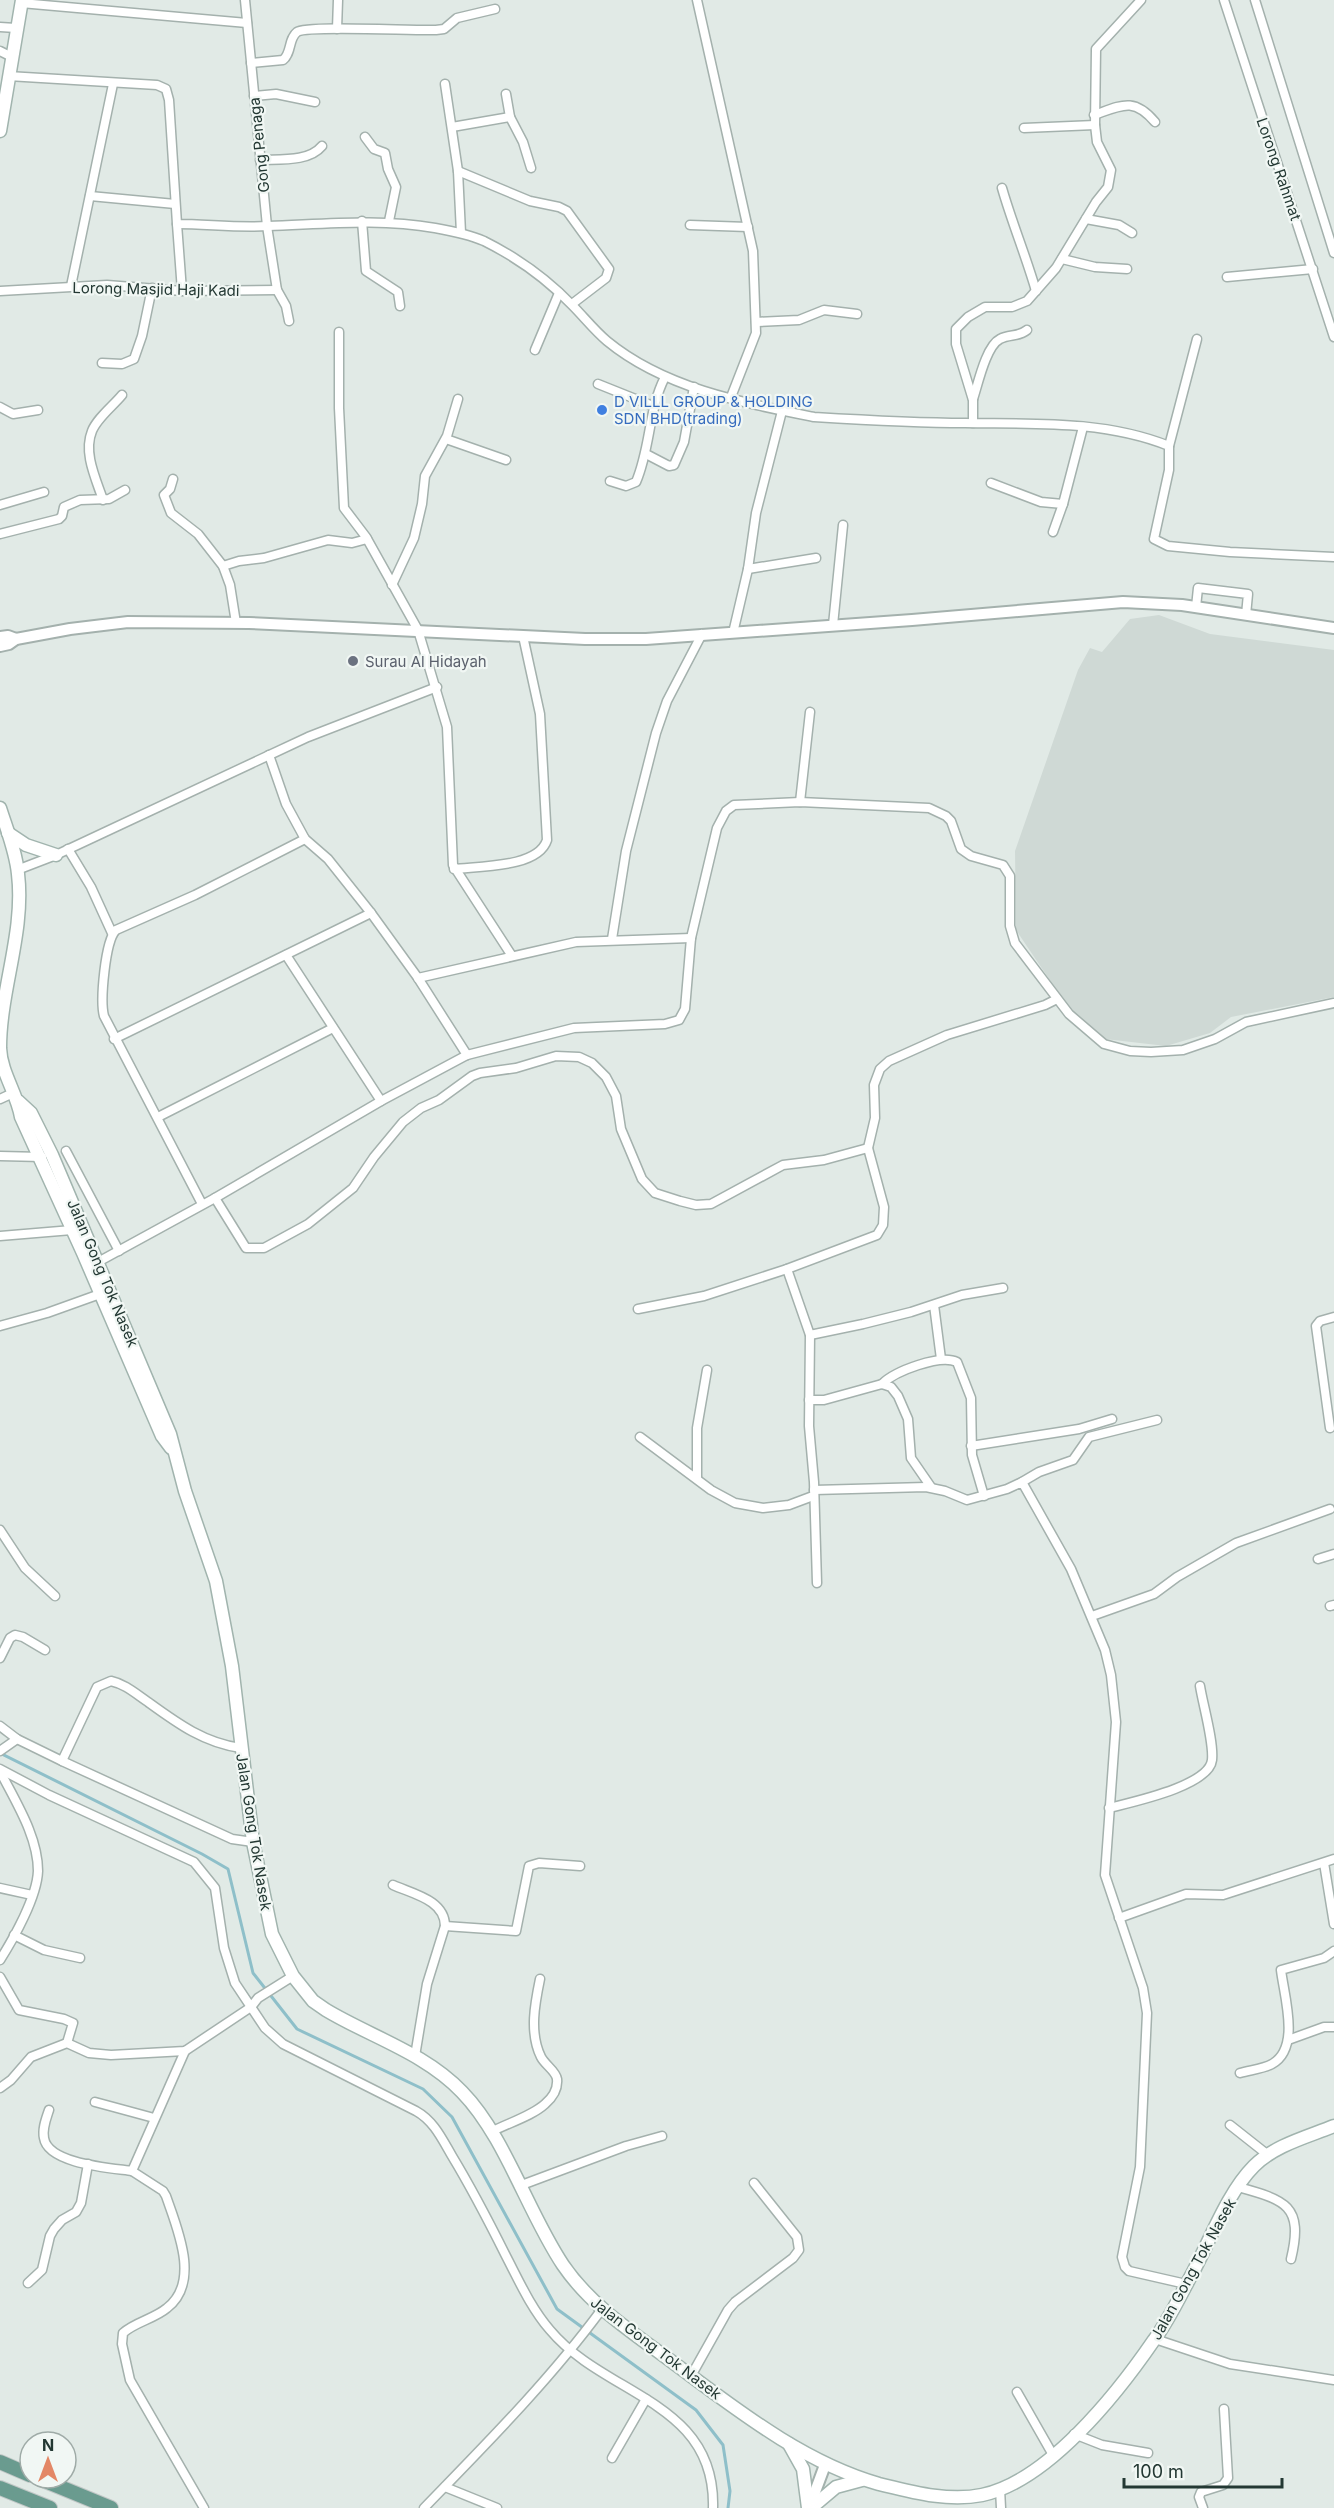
<svg xmlns="http://www.w3.org/2000/svg" width="1334" height="2508" font-family="Inter,sans-serif">
	<style>
		.built { fill: #cfd9d5 }
		.lines { fill: none; stroke-linecap: round; stroke-linejoin: round }
		.stream { stroke: #8ebfc9; stroke-width: 3 }
		.minor-casing { stroke: #a4b1ad; stroke-width: 11 }
		.tertiary-casing { stroke: #a4b1ad; stroke-width: 14 }
		.secondary-casing { stroke: #a1b4ae; stroke-width: 15 }
		.primary-casing { stroke: #c1c7c6; stroke-width: 16 }
		.minor { stroke: #fff; stroke-width: 8 }
		.tertiary { stroke: #fff; stroke-width: 10 }
		.secondary { stroke: #fff; stroke-width: 12 }
		.primary { stroke: #6a9b8f; stroke-width: 14 }
		.shop-dot { fill: #3f7fe0; stroke: #f1f7f4; stroke-width: 2 }
		.worship-dot { fill: #6b7280; stroke: #f1f7f4; stroke-width: 2 }
		.labels { text-anchor: middle; dominant-baseline: central; stroke-width: 4.5; stroke-linejoin: round; paint-order: stroke }
		.street-label { font-size: 15px; fill: #233833; stroke: #f1f7f4 }
		.shop-label { font-size: 15px; fill: #366cbe; stroke: #f1f7f4; text-anchor: start }
		.worship-label { font-size: 15px; fill: #5b616d; stroke: #f1f7f4; text-anchor: start }
	</style>
	<rect width="100%" height="100%" fill="#e1eae6"/>
	<!-- built -->
	<polygon class="built" points="1159,615 1210,634 1334,650 1334,997 1231,1017 1210,1033 1166,1046 1105,1039 1070,1010 1016,930 1015,851 1078,670 1090,648 1102,652 1130,619"/>
	<g class="lines">
		<!-- stream -->
		<polyline class="stream" points="0,1753 202,1854 228,1869 253,1973 297,2029 423,2089 452,2117 557,2309 696,2410 723,2445 730,2491 728,2508"/>
		<!-- minor casing -->
		<g class="minor-casing">
			<g id="minor">
				<polyline points="245,0 267,226 277,290 286,306 289,321"/>
				<polyline points="697,0 753,251 756,333 731,397"/>
				<polyline points="1224,0 1334,337"/>
				<polyline points="1255,0 1334,253"/>
				<polyline points="21,3 247,23"/>
				<polyline points="0,27 16,28"/>
				<polyline points="337,29 338,0"/>
				<polyline points="0,51 12,57"/>
				<path d="M251,63l32,-3c9,-7 5,-21 14,-28 10,-7 118,-1 139,-2l8,-1 13,-11 38,-9"/>
				<path d="M8,76l149,9 9,4 3,11 8,124c30,0 60,4 91,2 57,-2 111,-8 167,2 17,3 33,6 49,13 32,16 63,38 88,64 12,12 22,25 35,36 57,47 136,62 207,76 50,3 101,6 151,6 68,1 139,-3 204,23v24l-15,69 14,7 62,6 104,5"/>
				<polyline points="445,84 458,171 461,233"/>
				<polyline points="254,96 276,94 315,102"/>
				<path d="M1094,115c28,-10 40,-18 61,7"/>
				<polyline points="510,117 523,142 531,168"/>
				<polyline points="452,127 510,117 506,94"/>
				<polyline points="1024,128 1095,125"/>
				<polyline points="365,137 374,149 385,153 388,169 396,187 389,221"/>
				<path d="M260,160c20,-1 49,2 62,-14"/>
				<polyline points="458,171 530,201 559,207 567,211 609,269 606,278 572,304"/>
				<path d="M1002,188c10,35 24,68 34,103"/>
				<polyline points="90,196 175,204"/>
				<polyline points="1086,219 1119,225 1132,233"/>
				<polyline points="362,221 366,271 398,292 400,306"/>
				<polyline points="177,224 182,291"/>
				<polyline points="690,225 748,227"/>
				<polyline points="1062,259 1095,267 1127,269"/>
				<polyline points="1227,277 1313,269"/>
				<polyline points="71,286 113,84"/>
				<polyline points="0,291 107,285 182,291 277,290"/>
				<polyline points="756,322 799,320 824,310 857,314"/>
				<polyline points="339,332 339,408 344,508 366,537 418,630 447,727 453,865 512,956"/>
				<polyline points="535,350 559,293"/>
				<polyline points="102,363 122,364 134,359 142,336 152,288"/>
				<polyline points="598,384 653,406"/>
				<path d="M973,399c5,-15 13,-53 27,-60 9,-5 19,-2 27,-9"/>
				<polyline points="0,407 13,414 38,410"/>
				<polyline points="973,423 973,400 956,344 956,329 968,317 985,307 1012,307 1027,301 1056,268 1096,202 1108,187 1111,170 1097,142 1095,125 1096,49 1141,0"/>
				<polyline points="446,439 506,460"/>
				<polyline points="1169,446 1197,339"/>
				<polyline points="646,454 669,466 674,465 684,442 694,387"/>
				<polyline points="173,479 170,489 164,495 171,513 198,534 223,566 230,585 236,623"/>
				<path d="M610,481l16,5 10,-4c15,-35 12,-72 29,-105"/>
				<polyline points="991,483 1041,502 1063,504 1083,427"/>
				<path d="M103,500c-7,-21 -20,-47 -11,-69 5,-13 21,-25 30,-36"/>
				<polyline points="0,505 44,492"/>
				<polyline points="1053,532 1063,504"/>
				<polyline points="0,534 59,519 62,516 64,507 80,500 109,499 125,490"/>
				<polyline points="223,566 239,561 264,558 328,540 352,543 367,539"/>
				<polyline points="748,569 816,558"/>
				<polyline points="392,585 414,538 422,504 425,476 447,436 458,399"/>
				<polyline points="1196,607 1198,588 1248,594 1246,615"/>
				<polyline points="833,625 843,525"/>
				<polyline points="733,633 748,569 756,513 782,411"/>
				<polyline points="269,755 286,804 305,839 328,859 371,913 418,978 467,1055"/>
				<polyline points="800,802 810,712"/>
				<polyline points="68,849 91,887 112,933"/>
				<path d="M454,869c25,-3 84,-1 93,-29l-7,-126 -17,-78"/>
				<polyline points="17,870 56,855 308,737 437,687"/>
				<polyline points="612,939 626,851 656,733 667,701 702,634"/>
				<polyline points="286,955 381,1101"/>
				<polyline points="418,978 576,942 691,938"/>
				<polyline points="114,1039 371,913"/>
				<polyline points="0,1099 13,1093"/>
				<polyline points="158,1117 333,1028"/>
				<polyline points="66,1151 119,1251"/>
				<polyline points="0,1156 42,1157"/>
				<polyline points="215,1198 246,1248 264,1248 308,1224 353,1188 374,1157 403,1122 421,1108 439,1100 472,1076 480,1073 516,1068 556,1056 579,1057 592,1063 606,1077 616,1096 621,1129 642,1179 655,1193 680,1201 696,1205 711,1204 783,1165 824,1160 868,1148"/>
				<path d="M202,1204l-98,-188c-4,-15 1,-75 12,-86l79,-35 110,-56"/>
				<polyline points="0,1236 72,1230"/>
				<polyline points="98,1262 215,1198 381,1101 467,1055 574,1028 665,1024 679,1020 685,1009 691,938 717,828 726,811 734,805 800,802 929,808 946,816 951,821 961,849 971,856 1003,865 1010,876 1010,926 1015,943 1069,1014 1104,1044 1130,1051 1151,1052 1183,1050 1215,1039 1246,1022 1334,1003"/>
				<polyline points="787,1269 810,1335 809,1426 814,1482 817,1583"/>
				<polyline points="934,1305 941,1359"/>
				<polyline points="638,1309 704,1296 787,1269 877,1235 883,1225 884,1207 868,1148 875,1118 874,1085 880,1069 889,1061 947,1035 1045,1005 1057,999"/>
				<polyline points="0,1326 47,1313 100,1294"/>
				<polyline points="810,1335 863,1324 911,1312 962,1295 1003,1288"/>
				<path d="M882,1384c13,-13 58,-30 75,-22l14,36 1,57 12,41"/>
				<polyline points="809,1400 824,1400 882,1384 891,1387 898,1396 908,1419 911,1458 931,1487"/>
				<polyline points="1330,1428 1316,1326 1320,1321 1334,1317"/>
				<polyline points="640,1437 711,1490 735,1503 763,1508 789,1505 813,1496"/>
				<polyline points="971,1446 1079,1429 1112,1419"/>
				<polyline points="697,1477 697,1428 707,1370"/>
				<polyline points="1022,1482 1039,1472 1073,1460 1089,1437 1157,1420"/>
				<polyline points="814,1490 926,1487 945,1491 967,1500 1007,1489 1022,1482 1071,1569 1105,1650 1111,1675 1116,1722 1105,1875 1143,1988 1147,2013 1140,2167 1122,2257 1125,2267 1129,2271 1186,2284"/>
				<polyline points="0,1530 25,1568 55,1596"/>
				<polyline points="1318,1559 1334,1554"/>
				<polyline points="1330,1606 1334,1605"/>
				<polyline points="1092,1616 1154,1594 1177,1577 1236,1543 1330,1509"/>
				<polyline points="0,1658 10,1638 15,1635 23,1637 45,1650"/>
				<polyline points="0,1726 17,1739 62,1761 232,1839 253,1842"/>
				<polyline points="0,1751 17,1739"/>
				<path d="M62,1761l35,-74 14,-6c14,3 25,13 37,21 29,21 56,41 93,46"/>
				<path d="M0,1769l49,26 145,67 21,26 9,60 11,35 30,45 18,16 133,67c18,10 26,28 36,45 20,33 37,66 54,100 13,25 25,52 44,74 55,66 166,71 163,178"/>
				<path d="M0,1771c15,30 38,65 38,100 -1,26 -24,67 -38,89"/>
				<path d="M1109,1808c23,-6 100,-22 103,-48 2,-18 -9,-55 -12,-74"/>
				<polyline points="1324,1863 1334,1924"/>
				<path d="M393,1885c20,9 52,15 52,41l-18,58 -12,72"/>
				<polyline points="0,1888 32,1895"/>
				<polyline points="1119,1918 1186,1894 1223,1895 1334,1859"/>
				<polyline points="445,1926 516,1931 529,1866 539,1863 580,1866"/>
				<polyline points="14,1935 44,1950 80,1958"/>
				<polyline points="0,1977 19,2010 64,2019 73,2023 67,2043"/>
				<polyline points="1288,2040 1324,2027 1334,2027"/>
				<path d="M1240,2073c10,-3 23,-4 32,-9 29,-16 12,-68 9,-94l43,-12 10,-7"/>
				<polyline points="0,2088 11,2080 31,2057 67,2043 89,2053 111,2055 185,2051 251,2007 258,1998 293,1976"/>
				<polyline points="95,2102 154,2118"/>
				<path d="M49,2110c-3,9 -7,19 -5,28 4,26 67,30 88,33l53,-120"/>
				<polyline points="1230,2125 1268,2155"/>
				<path d="M491,2132c17,-9 41,-16 54,-28 7,-6 13,-15 12,-25 -1,-8 -12,-14 -16,-22 -12,-24 -6,-54 -1,-78"/>
				<path d="M132,2171l31,20 3,5c11,32 35,86 1,112 -13,11 -32,14 -44,25l-1,11 8,36 74,128"/>
				<polyline points="519,2186 626,2146 662,2136"/>
				<path d="M1238,2187c47,13 66,18 53,72"/>
				<polyline points="28,2283 42,2270 50,2236 54,2229 62,2220 76,2212 81,2203 88,2164"/>
				<polyline points="1155,2339 1230,2364 1334,2380"/>
				<polyline points="691,2376 728,2310 735,2302 793,2258 799,2250 797,2237 754,2183"/>
				<polyline points="1017,2392 1053,2455"/>
				<polyline points="1074,2434 1102,2445 1148,2453"/>
				<polyline points="612,2458 646,2399"/>
				<polyline points="445,2487 497,2508"/>
				<polyline points="1000,2489 1001,2508"/>
				<path d="M424,2508c62,-64 125,-127 178,-199"/>
				<polyline points="1203,2508 1199,2497 1201,2492 1223,2485 1228,2478 1224,2409"/>
			</g>
		</g>
		<!-- tertiary casing -->
		<g class="tertiary-casing">
			<g id="tertiary">
				<polyline points="0,637 8,636 16,639"/>
				<polyline points="0,646 9,644 16,639 70,629 128,622 249,623 585,639 646,639 912,620 1123,602 1182,605 1334,628"/>
				<polyline points="809,2508 825,2465"/>
			</g>
		</g>
		<!-- secondary casing -->
		<g class="secondary-casing">
			<g id="secondary">
				<polyline points="0,131 22,0"/>
				<path d="M0,808c7,22 16,44 18,66 7,58 -18,116 -18,174 1,25 17,45 21,69l62,136 79,183 9,12"/>
				<polyline points="8,833 26,845 56,855"/>
				<path d="M18,1101l13,12 21,42 118,279 15,57 31,90 16,85 21,176 19,92 21,42 20,25 13,9c45,27 99,43 136,82 43,44 66,121 101,173 28,41 69,67 108,96 65,48 131,101 208,123 33,8 69,18 103,11 66,-14 135,-101 172,-155 15,-20 26,-44 38,-66 18,-33 35,-81 62,-108 21,-21 53,-29 80,-40"/>
				<polyline points="789,2444 803,2469 808,2508"/>
				<polyline points="811,2508 836,2487 862,2480"/>
			</g>
		</g>
		<!-- primary casing -->
		<g class="primary-casing">
			<g id="primary">
				<polyline points="0,2462 30,2475"/>
				<polyline points="38,2478 111,2508"/>
				<polyline points="0,2488 50,2508"/>
			</g>
		</g>
		<!-- minor -->
		<use href="#minor" class="minor"/>
		<!-- tertiary -->
		<use href="#tertiary" class="tertiary"/>
		<!-- secondary -->
		<use href="#secondary" class="secondary"/>
		<!-- primary -->
		<use href="#primary" class="primary"/>
	</g>
	<!-- markers -->
	<circle class="shop-dot" cx="602" cy="410" r="6"/>
	<circle class="worship-dot" cx="353" cy="661" r="6"/>
	<g class="labels">
		<!-- street labels -->
		<g class="street-label">
			<text transform="translate(259 145) rotate(-96)">Gong Penaga</text>
			<text transform="translate(1279 169) rotate(71)">Lorong Rahmat</text>
			<text transform="translate(156 289) rotate(1)">Lorong Masjid Haji Kadi</text>
			<text transform="translate(103 1273) rotate(67)">Jalan Gong Tok Nasek</text>
			<text transform="translate(254 1832) rotate(81)">Jalan Gong Tok Nasek</text>
			<text transform="translate(1193 2269) rotate(-61)">Jalan Gong Tok Nasek</text>
			<text transform="translate(656 2348) rotate(37)">Jalan Gong Tok Nasek</text>
		</g>
		<!-- shop labels -->
		<g class="shop-label">
			<text x="614" y="401">D VILLL GROUP &amp; HOLDING<tspan x="614" dy="17">SDN BHD(trading)</tspan></text>
		</g>
		<!-- worship labels -->
		<g class="worship-label">
			<text x="365" y="661">Surau Al Hidayah</text>
		</g>
	</g>
	<!-- north arrow -->
	<g transform="translate(48 2460)"><circle r="28" fill="#f1f7f4" stroke="#9faba7" stroke-width="1.5"/>
	<path d="M0-4.5L10 22L0 15L-10 22Z" fill="#e38766"/>
	<text y="-9" font-size="16" font-weight="bold" text-anchor="middle" fill="#233833">N</text>
	</g>
	<!-- scale -->
	<path d="M1124 2478v9h158v-9" fill="none" stroke="#233833" stroke-width="3"/>
	<text x="1133" y="2478" font-size="18" fill="#233833" stroke="#f1f7f4" stroke-width="4.5" paint-order="stroke">100 m</text>
</svg>
